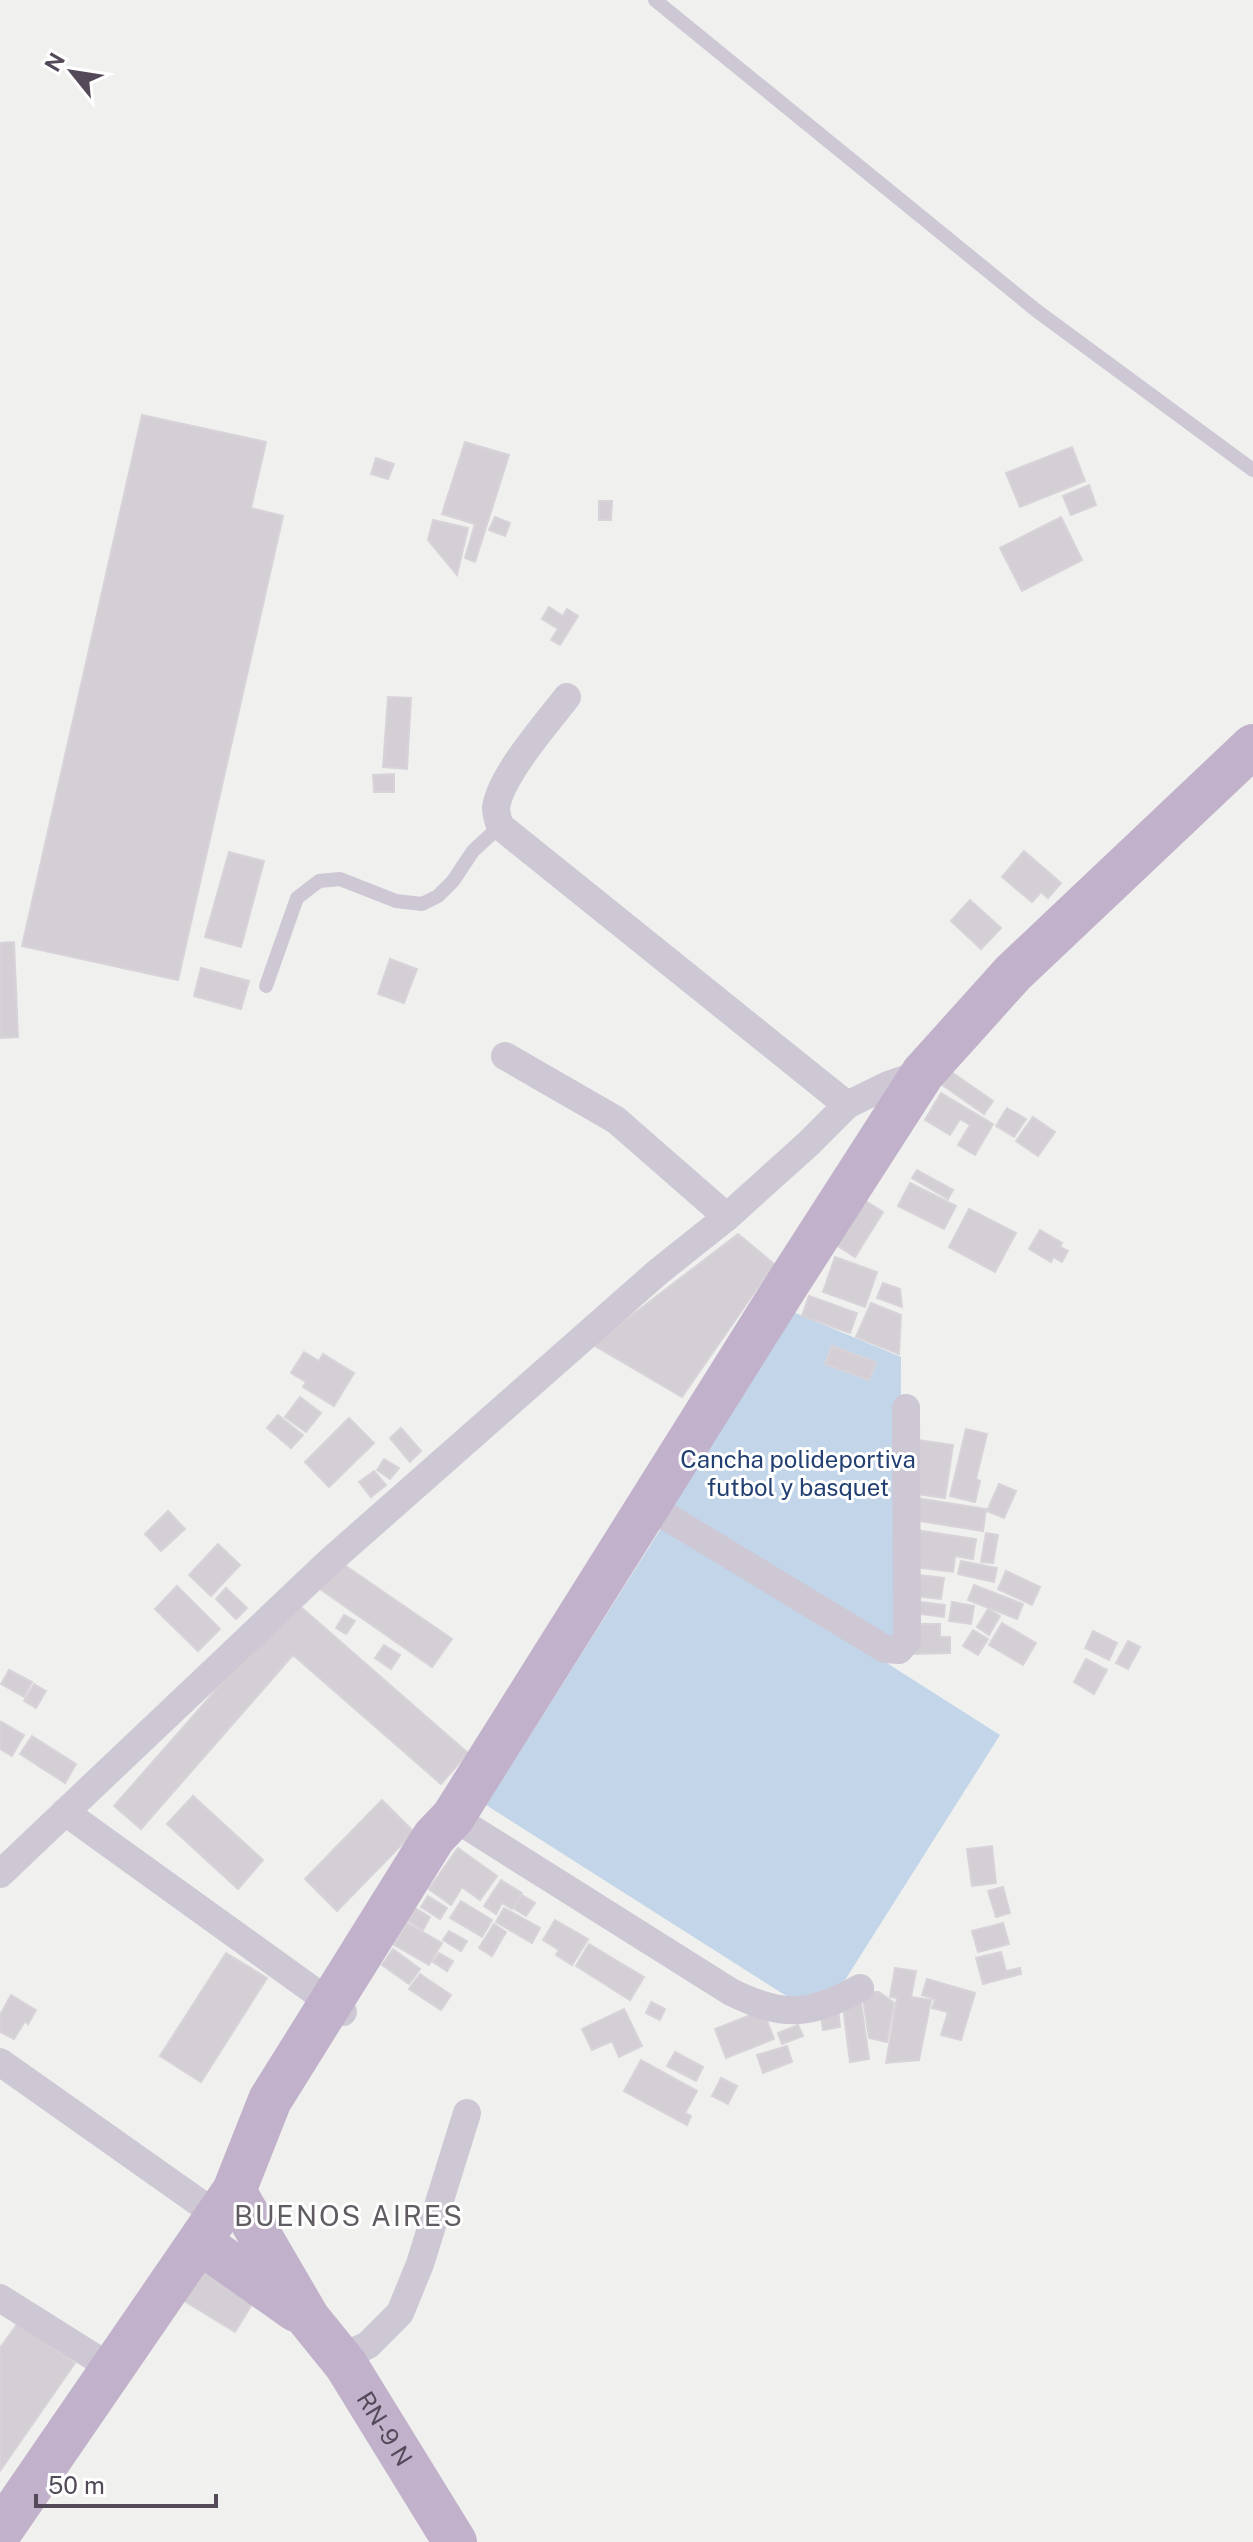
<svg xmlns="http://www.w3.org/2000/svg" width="1253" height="2542" font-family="'Public Sans',sans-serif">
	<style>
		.green { fill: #c2d5e9 }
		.building { fill: #d4cfd5; stroke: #d8d3d9; stroke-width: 2 }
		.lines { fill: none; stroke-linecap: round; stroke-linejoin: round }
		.lane { stroke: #cec7d4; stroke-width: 14 }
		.street { stroke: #cec7d4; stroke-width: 28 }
		.primary { stroke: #c1b1ca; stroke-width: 44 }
		.labels { text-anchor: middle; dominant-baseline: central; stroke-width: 6; stroke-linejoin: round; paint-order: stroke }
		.park-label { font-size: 24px; fill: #223f72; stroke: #fff }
		.street-label { font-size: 24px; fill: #534959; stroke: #fff }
		.quarter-label { font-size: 28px; letter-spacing: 2px; fill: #605c62; stroke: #fff }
	</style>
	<rect width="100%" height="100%" fill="#f0f1ef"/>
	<!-- green -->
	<g class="green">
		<polygon points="781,1307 901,1357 900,1631 887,1645 658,1506"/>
		<polygon points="665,1522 1000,1735 821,2018 486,1805"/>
	</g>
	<!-- building -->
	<g class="building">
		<polygon points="142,415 266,442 251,508 283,516 178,980 22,946"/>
		<polygon points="465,442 509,455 475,562 465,558 475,524 442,514"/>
		<polygon points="1072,447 1085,481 1020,507 1006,473"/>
		<polygon points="376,458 394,464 388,479 371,474"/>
		<polygon points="1089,485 1096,505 1071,515 1063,496"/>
		<polygon points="599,501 612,501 611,520 599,520"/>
		<polygon points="495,517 510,523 505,536 489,530"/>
		<polygon points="1061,517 1082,560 1022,591 1000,548"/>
		<polygon points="433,520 468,528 457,575 428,540"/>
		<polygon points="549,607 563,616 567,609 578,616 560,645 551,640 558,629 542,619"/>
		<polygon points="388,697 411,698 407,769 383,767"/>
		<polygon points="394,774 394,792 374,792 373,775"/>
		<polygon points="1024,851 1061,883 1048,898 1041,892 1032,902 1002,877"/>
		<polygon points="229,852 264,861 241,947 205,937"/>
		<polygon points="970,900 1001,928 981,949 951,921"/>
		<polygon points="14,942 18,1037 0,1038 0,943"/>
		<polygon points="390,959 417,969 404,1003 378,994"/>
		<polygon points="201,968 249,981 241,1009 194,996"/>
		<polygon points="950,1071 993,1101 984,1114 941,1084"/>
		<polygon points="941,1093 993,1124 975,1155 958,1145 970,1125 960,1119 950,1135 925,1120"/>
		<polygon points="1007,1108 1026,1119 1014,1137 996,1126"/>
		<polygon points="1033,1117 1055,1132 1038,1156 1016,1141"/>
		<polygon points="917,1170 953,1190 948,1199 912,1178"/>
		<polygon points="910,1183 956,1206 944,1229 898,1206"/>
		<polygon points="861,1198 883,1212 855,1257 833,1243"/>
		<polygon points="969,1209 1016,1233 995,1272 949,1247"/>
		<polygon points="1040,1230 1062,1243 1060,1247 1068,1251 1062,1262 1053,1257 1051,1262 1029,1249"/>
		<polygon points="738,1234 774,1264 682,1397 593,1345"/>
		<polygon points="835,1257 877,1272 865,1307 823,1292"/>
		<polygon points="883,1283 900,1289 902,1307 877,1298"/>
		<polygon points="809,1296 857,1313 850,1333 802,1316"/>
		<polygon points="871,1303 901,1315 899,1354 856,1337"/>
		<polygon points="832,1346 876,1362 869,1380 825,1364"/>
		<polygon points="304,1352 319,1361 323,1354 354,1373 334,1406 303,1387 306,1382 291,1373"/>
		<polygon points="300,1397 321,1413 306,1432 285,1417"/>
		<polygon points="278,1415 303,1435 291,1448 267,1428"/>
		<polygon points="349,1418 374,1443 329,1487 305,1462"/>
		<polygon points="401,1428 421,1451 410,1462 390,1438"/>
		<polygon points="966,1429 987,1434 976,1479 980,1481 975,1502 950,1496"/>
		<polygon points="918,1440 953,1445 945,1498 910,1493"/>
		<polygon points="384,1459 399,1468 390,1479 377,1470"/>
		<polygon points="374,1471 386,1485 371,1497 359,1482"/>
		<polygon points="999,1484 1016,1491 1004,1518 987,1511"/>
		<polygon points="916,1498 986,1509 983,1531 913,1520"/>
		<polygon points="168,1511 185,1529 161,1551 145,1534"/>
		<polygon points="916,1530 976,1539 973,1559 955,1556 953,1572 914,1567"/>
		<polygon points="986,1533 998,1535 993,1563 981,1562"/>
		<polygon points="218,1544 240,1565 211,1596 189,1575"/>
		<polygon points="961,1561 997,1568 994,1582 958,1574"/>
		<polygon points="340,1562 452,1639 432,1667 320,1589"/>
		<polygon points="1006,1571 1040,1587 1032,1605 998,1589"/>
		<polygon points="918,1575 944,1578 941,1599 915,1596"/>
		<polygon points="974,1585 1023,1604 1017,1619 968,1600"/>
		<polygon points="177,1586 220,1629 198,1651 155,1609"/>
		<polygon points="226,1588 247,1608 236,1619 216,1599"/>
		<polygon points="294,1601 468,1753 441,1784 293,1655 141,1829 114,1806"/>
		<polygon points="914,1601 945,1605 944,1617 912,1613"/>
		<polygon points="952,1602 974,1606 971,1624 949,1621"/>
		<polygon points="988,1609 1000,1616 989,1635 977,1627"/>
		<polygon points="344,1615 355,1621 346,1634 336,1628"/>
		<polygon points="1002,1623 1036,1643 1023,1665 989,1645"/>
		<polygon points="914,1624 940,1624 940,1637 950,1637 950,1653 915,1654"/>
		<polygon points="973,1630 988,1639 978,1655 963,1646"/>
		<polygon points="1093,1631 1117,1643 1109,1660 1085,1648"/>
		<polygon points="1128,1641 1140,1647 1128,1669 1116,1663"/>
		<polygon points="384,1645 400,1655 391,1669 375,1658"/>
		<polygon points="1086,1659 1107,1670 1094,1694 1074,1682"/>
		<polygon points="9,1670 32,1682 24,1697 1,1684"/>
		<polygon points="34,1684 46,1691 36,1708 24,1701"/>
		<polygon points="0,1721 24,1735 12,1756 0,1749"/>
		<polygon points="32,1736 76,1764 65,1783 20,1754"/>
		<polygon points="193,1796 263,1860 238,1889 167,1824"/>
		<polygon points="382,1800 414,1832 337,1911 305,1879"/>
		<polygon points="992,1846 996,1883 972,1886 967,1849"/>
		<polygon points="458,1848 497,1876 480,1900 462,1887 451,1905 429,1889"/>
		<polygon points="501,1880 522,1893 512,1909 502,1903 496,1914 484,1906"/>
		<polygon points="1003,1887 1010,1913 996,1917 988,1891"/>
		<polygon points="522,1895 535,1903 526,1916 513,1908"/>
		<polygon points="428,1896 447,1908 440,1919 421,1907"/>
		<polygon points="461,1901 492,1920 482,1937 450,1918"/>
		<polygon points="415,1908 430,1917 423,1930 408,1921"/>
		<polygon points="504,1908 540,1928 532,1943 496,1922"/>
		<polygon points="555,1920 588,1939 572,1965 556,1955 559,1950 543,1940"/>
		<polygon points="407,1923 442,1943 429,1965 394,1945"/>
		<polygon points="1003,1923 1009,1944 978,1952 972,1931"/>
		<polygon points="494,1924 506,1932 492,1956 479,1948"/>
		<polygon points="449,1931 467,1941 461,1951 443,1940"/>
		<polygon points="589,1944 644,1977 630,2000 576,1966"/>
		<polygon points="393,1949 420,1969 409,1984 382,1965"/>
		<polygon points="1001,1952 1006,1971 1020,1968 1021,1974 983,1984 976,1958"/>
		<polygon points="226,1953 267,1978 201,2082 160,2056"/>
		<polygon points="439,1953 453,1961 447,1971 433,1962"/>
		<polygon points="895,1968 916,1971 911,1997 931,2000 919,2060 886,2063 897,1998 890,1997"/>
		<polygon points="420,1974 451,1995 441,2010 409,1989"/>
		<polygon points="927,1979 975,1993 961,2040 941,2035 948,2012 932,2008 935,1999 922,1995"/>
		<polygon points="862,1992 879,1992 894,2003 887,2042 869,2038"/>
		<polygon points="11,1995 36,2010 28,2024 25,2021 14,2039 0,2032 0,2015"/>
		<polygon points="860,1996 869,2059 850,2062 842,1999"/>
		<polygon points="651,2002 665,2009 660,2020 646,2013"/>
		<polygon points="838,2007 840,2027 823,2030 820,2009"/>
		<polygon points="624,2009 642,2046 619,2057 612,2041 592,2050 582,2029"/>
		<polygon points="763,2010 774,2039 726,2058 715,2029"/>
		<polygon points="798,2025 803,2036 782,2044 778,2033"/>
		<polygon points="787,2046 792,2062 763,2073 757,2055"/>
		<polygon points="675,2052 703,2067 696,2081 667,2066"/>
		<polygon points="641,2060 697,2091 685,2113 691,2116 687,2125 624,2091"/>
		<polygon points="721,2078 737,2086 728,2104 712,2096"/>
		<polygon points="199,2260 257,2296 235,2332 176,2296"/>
		<polygon points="18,2323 75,2363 0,2471 0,2348"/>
	</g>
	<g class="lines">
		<!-- lane -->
		<g class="lane">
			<polyline points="655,0 1037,311 1253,470"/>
			<polyline points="266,986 297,898 319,881 340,879 396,901 422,904 438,896 453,881 473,851 500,826"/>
		</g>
		<!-- street -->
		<g class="street">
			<path d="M567,697c-20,26 -67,79 -71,111 0,5 2,12 4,18l347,279"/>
			<polyline points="505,1056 616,1120 727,1217"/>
			<polyline points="649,1506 885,1649 899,1650 907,1641 906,1408"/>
			<polyline points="65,1812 343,2012"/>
			<path d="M453,1817l278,175c53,26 78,24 129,-4"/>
			<polyline points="0,1874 330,1561 658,1272 727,1217 808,1144 847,1105 888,1085 923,1073"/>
			<polyline points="0,2062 218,2216"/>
			<polyline points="0,2298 113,2369"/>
			<polyline points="340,2358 368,2345 400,2313 420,2264 467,2113"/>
		</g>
		<!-- primary -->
		<g class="primary">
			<path id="s1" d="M234,2191l74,127 38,47 109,177"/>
			<polyline points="201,2243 296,2310"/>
			<polyline points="0,2532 234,2191 270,2100 434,1837 453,1817 788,1283 923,1073 1013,973 1253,746"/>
		</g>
	</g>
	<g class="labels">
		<!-- park labels -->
		<g class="park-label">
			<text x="798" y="1459">Cancha polideportiva<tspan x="798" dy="28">futbol y basquet</tspan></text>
		</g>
		<!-- street labels -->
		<g class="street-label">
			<text stroke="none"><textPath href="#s1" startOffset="282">RN-9 N</textPath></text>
		</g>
		<!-- quarter labels -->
		<g class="quarter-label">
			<text x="349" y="2215">BUENOS AIRES</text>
		</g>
	</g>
	<!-- north arrow -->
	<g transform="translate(72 72) rotate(300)" stroke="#ffffff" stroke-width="6" paint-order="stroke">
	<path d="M0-6L14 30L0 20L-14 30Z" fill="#534959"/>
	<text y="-12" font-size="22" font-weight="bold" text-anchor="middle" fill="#534959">N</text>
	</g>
	<!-- scale -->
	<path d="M36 2494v12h180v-12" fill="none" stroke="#534959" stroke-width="4"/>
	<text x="48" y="2494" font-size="24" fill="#534959" stroke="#ffffff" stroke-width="6" paint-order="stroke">50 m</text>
</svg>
